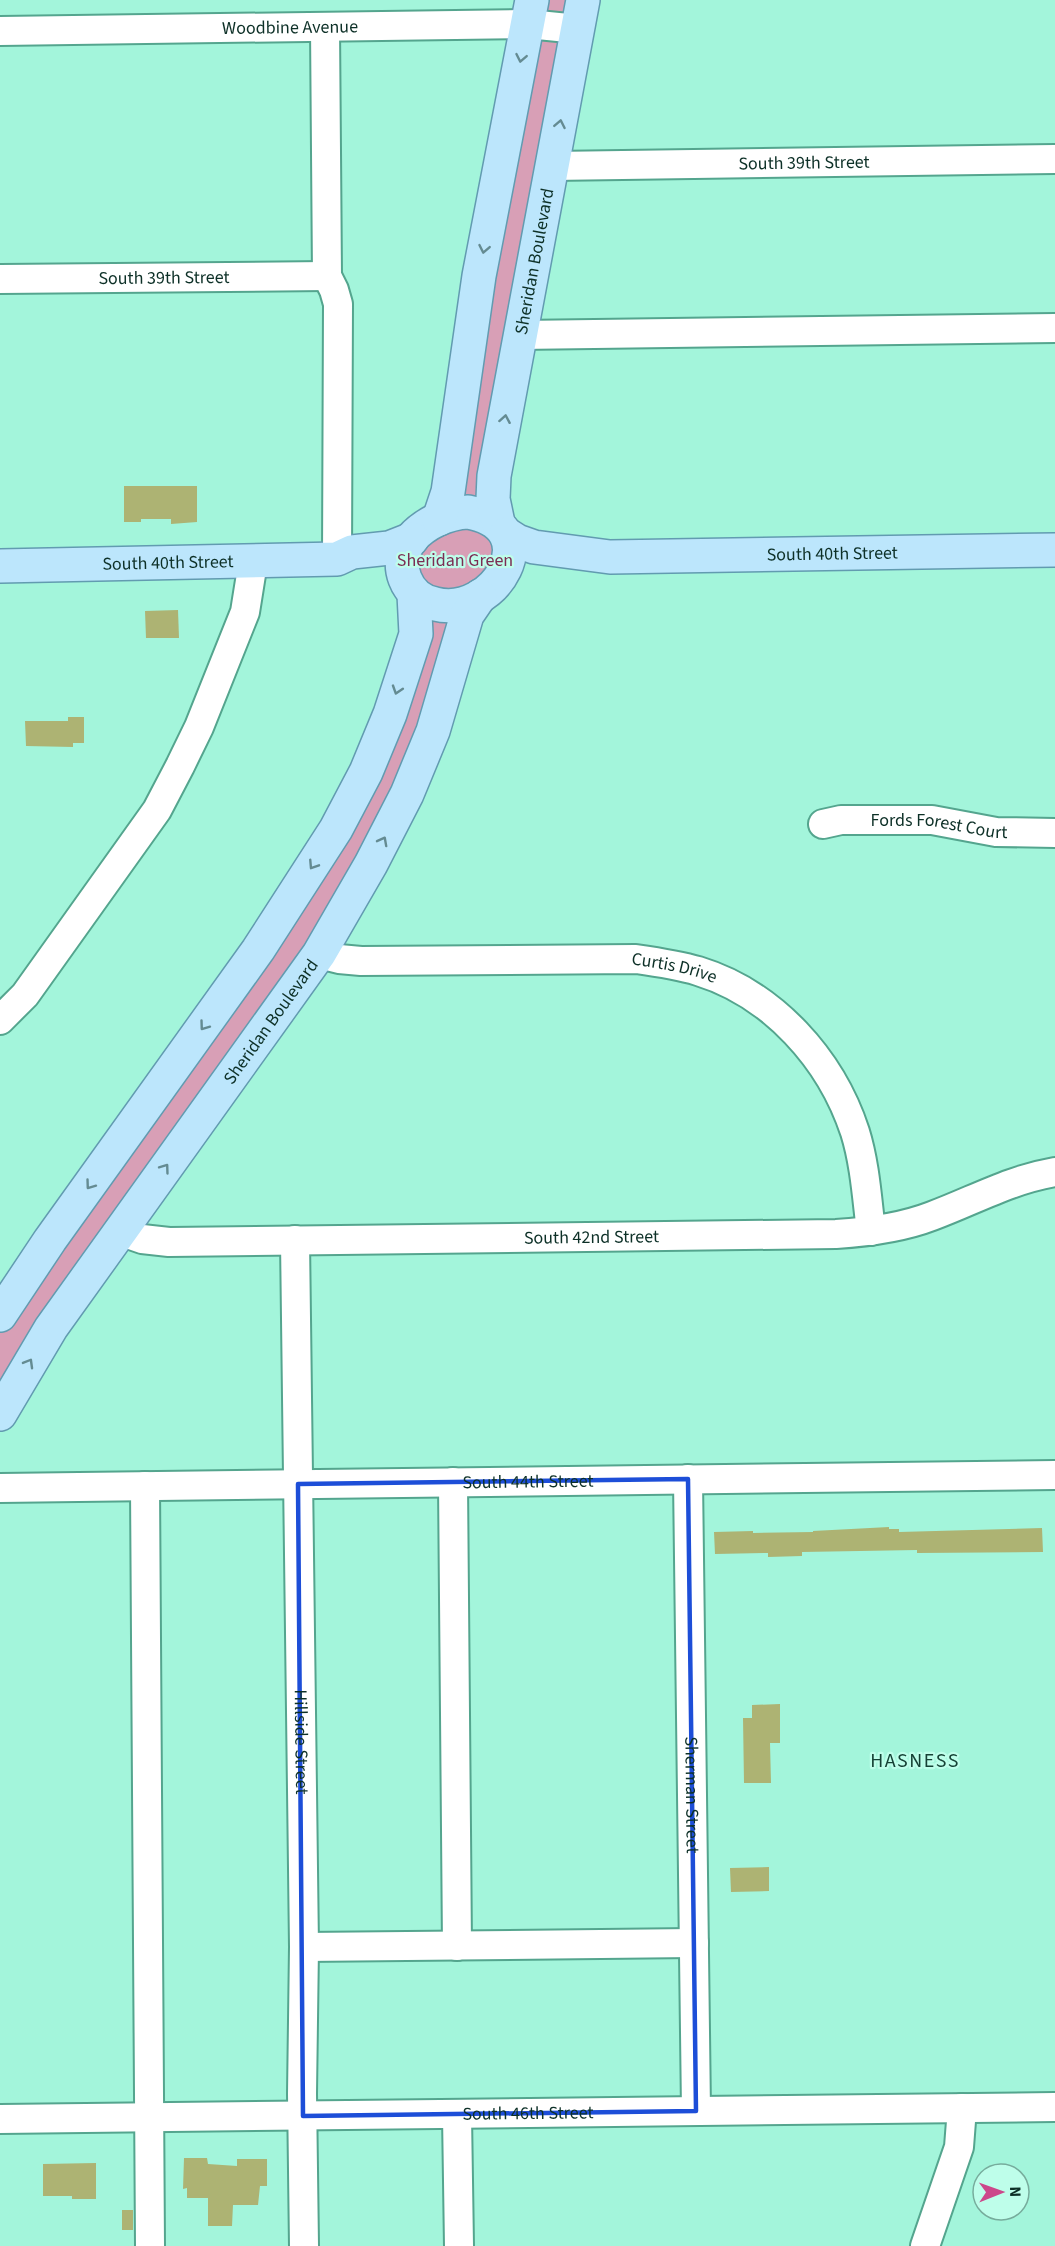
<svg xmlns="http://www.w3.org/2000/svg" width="1055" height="2246" font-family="'Source Sans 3',sans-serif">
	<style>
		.green { fill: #d89fb6 }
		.building { fill: #adb373 }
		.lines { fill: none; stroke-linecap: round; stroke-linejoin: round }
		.minor-casing { stroke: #54a58e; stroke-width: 32 }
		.major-casing { stroke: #629bb0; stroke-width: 36 }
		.minor { stroke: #fff; stroke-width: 28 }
		.major { stroke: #bce6fc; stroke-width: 33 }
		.oneway { stroke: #648b92 }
		.marked { fill: none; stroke: #1d4ed8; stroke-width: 4.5; stroke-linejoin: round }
		.labels { text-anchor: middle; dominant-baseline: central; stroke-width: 4.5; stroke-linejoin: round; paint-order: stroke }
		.street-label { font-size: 18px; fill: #0d3027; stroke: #befeea }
		.park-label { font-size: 18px; fill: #7b2d53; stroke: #befeea }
		.neighbourhood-label { font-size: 20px; letter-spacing: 1.5px; fill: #154135; stroke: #befeea }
	</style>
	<rect width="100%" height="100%" fill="#a3f5db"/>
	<!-- green -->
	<polygon class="green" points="532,0 583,0 519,335 499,581 407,794 0,1414 0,1315 258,950 390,714 407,585 425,527"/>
	<!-- building -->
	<g class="building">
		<polygon points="124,486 197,486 197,522 171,524 171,519 141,519 141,522 124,522"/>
		<polygon points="178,610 179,638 146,638 145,611"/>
		<polygon points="68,717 84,717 84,743 73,743 73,747 26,746 25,721 68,721"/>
		<polygon points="889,1527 889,1529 899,1529 899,1532 1042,1528 1043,1552 917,1553 917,1550 802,1552 802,1556 768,1557 768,1553 715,1554 714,1532 753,1531 753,1533 813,1532 813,1531"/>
		<polygon points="780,1704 780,1743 770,1743 771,1783 744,1783 743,1718 752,1718 752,1705"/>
		<polygon points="769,1867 769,1891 731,1892 730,1868"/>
		<polygon points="184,2158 207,2158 208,2164 237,2166 237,2159 267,2159 267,2186 260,2186 258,2205 233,2205 232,2226 208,2226 208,2198 187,2198 187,2188 183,2189"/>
		<polygon points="96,2163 96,2199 72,2199 72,2196 43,2196 43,2164"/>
		<rect x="122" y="2210" width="11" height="20"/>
	</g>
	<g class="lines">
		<!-- minor casing -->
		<g class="minor-casing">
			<g id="minor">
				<polyline points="325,27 327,276 334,290 338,304 337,559"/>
				<path id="s1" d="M0,31l528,-7 50,5"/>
				<path id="s2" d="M552,166l503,-7"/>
				<path id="s3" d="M0,279l327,-3"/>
				<polyline points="519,335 1055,328"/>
				<path id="s4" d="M823,824l18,-4h91l64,12 59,1"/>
				<path id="s5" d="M319,954l20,5 22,2 275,-2c21,3 42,6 62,12 75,23 133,88 157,161 10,32 12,67 16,99"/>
				<polyline points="0,1020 25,995 157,810 180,766 199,727 245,612 253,562"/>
				<path id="s6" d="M119,1231l23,8 27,3 667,-8c33,-2 65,-6 96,-18 43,-16 77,-36 123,-44"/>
				<path id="s7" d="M295,1240l9,707 -2,147 2,152"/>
				<path id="s8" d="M688,1479l8,632"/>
				<polyline points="453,1482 457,1946"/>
				<polyline points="145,1486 150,2246"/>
				<path id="s9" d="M0,1488l1055,-13"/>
				<polyline points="304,1947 694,1943"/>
				<polyline points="457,2115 459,2246"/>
				<path id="s10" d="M0,2119l1055,-12"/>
				<polyline points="925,2246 959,2147 962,2108"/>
			</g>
		</g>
		<!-- major casing -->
		<g class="major-casing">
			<g id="major">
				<path d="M468,512c82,15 27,107 -33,92 -29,-6 -43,-40 -24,-65 14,-16 36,-26 57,-27z"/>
				<polyline points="439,519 448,492 479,276 532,0"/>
				<path id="s11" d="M498,523l-5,-24 1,-23 89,-476"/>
				<path id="s12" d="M506,534l11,7 17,6 76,10 445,-7"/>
				<path id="s13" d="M0,566l337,-7 15,-7 37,-4 23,-9"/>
				<polyline points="0,1315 50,1240 258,950 336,829 366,772 390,714 416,634 414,594"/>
				<path id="s14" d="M0,1414l51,-86 268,-374 52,-90 36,-70 26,-63 34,-116 13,-19"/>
			</g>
		</g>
		<!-- minor -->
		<use href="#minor" class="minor"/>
		<!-- major -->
		<use href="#major" class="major"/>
	</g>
	<!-- one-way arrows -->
	<defs><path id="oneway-chevron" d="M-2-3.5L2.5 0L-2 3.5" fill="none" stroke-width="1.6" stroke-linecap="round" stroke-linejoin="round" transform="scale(1.5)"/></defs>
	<g class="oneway">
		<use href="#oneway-chevron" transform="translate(521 58) rotate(101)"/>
		<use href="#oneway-chevron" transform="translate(560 124) rotate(-79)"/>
		<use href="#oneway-chevron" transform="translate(484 249) rotate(101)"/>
		<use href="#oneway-chevron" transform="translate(505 419) rotate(-80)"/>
		<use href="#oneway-chevron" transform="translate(397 690) rotate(108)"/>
		<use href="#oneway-chevron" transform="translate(383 841) rotate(-62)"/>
		<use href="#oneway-chevron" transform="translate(313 865) rotate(123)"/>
		<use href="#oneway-chevron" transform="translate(204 1026) rotate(126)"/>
		<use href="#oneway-chevron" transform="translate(165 1168) rotate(-54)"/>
		<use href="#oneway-chevron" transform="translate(90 1185) rotate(126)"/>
		<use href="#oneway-chevron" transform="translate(29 1363) rotate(-60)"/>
	</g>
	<!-- marked area -->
	<path class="marked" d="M688,1479l8,632 -393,5 -5,-632z"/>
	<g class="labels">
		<!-- street labels -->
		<g class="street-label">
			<text stroke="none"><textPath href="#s1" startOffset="290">Woodbine Avenue</textPath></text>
			<text stroke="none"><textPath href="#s2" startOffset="252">South 39th Street</textPath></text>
			<text stroke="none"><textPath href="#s11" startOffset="266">Sheridan Boulevard</textPath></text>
			<text stroke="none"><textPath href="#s3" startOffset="164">South 39th Street</textPath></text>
			<text stroke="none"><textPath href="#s12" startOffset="330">South 40th Street</textPath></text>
			<text stroke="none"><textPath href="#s13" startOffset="168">South 40th Street</textPath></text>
			<text stroke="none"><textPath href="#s4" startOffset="117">Fords Forest Court</textPath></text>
			<text stroke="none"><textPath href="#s5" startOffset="357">Curtis Drive</textPath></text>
			<text stroke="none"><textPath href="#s14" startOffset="477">Sheridan Boulevard</textPath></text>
			<text stroke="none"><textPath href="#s6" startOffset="474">South 42nd Street</textPath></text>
			<text stroke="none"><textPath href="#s9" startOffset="528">South 44th Street</textPath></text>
			<text stroke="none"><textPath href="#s7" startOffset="502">Hillside Street</textPath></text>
			<text stroke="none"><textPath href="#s8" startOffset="316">Sherman Street</textPath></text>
			<text stroke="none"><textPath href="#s10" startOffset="528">South 46th Street</textPath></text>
		</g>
		<!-- park labels -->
		<g class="park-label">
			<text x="455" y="560">Sheridan Green</text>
		</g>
		<!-- neighbourhood labels -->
		<g class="neighbourhood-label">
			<text x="915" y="1761">HASNESS</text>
		</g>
	</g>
	<!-- north arrow -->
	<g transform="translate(1001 2192) rotate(89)"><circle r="28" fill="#befeea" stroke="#77ac9c" stroke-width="1.5"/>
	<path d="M0-4.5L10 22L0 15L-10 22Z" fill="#cc478a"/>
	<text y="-9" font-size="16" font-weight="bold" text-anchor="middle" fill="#0d3027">N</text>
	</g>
</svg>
